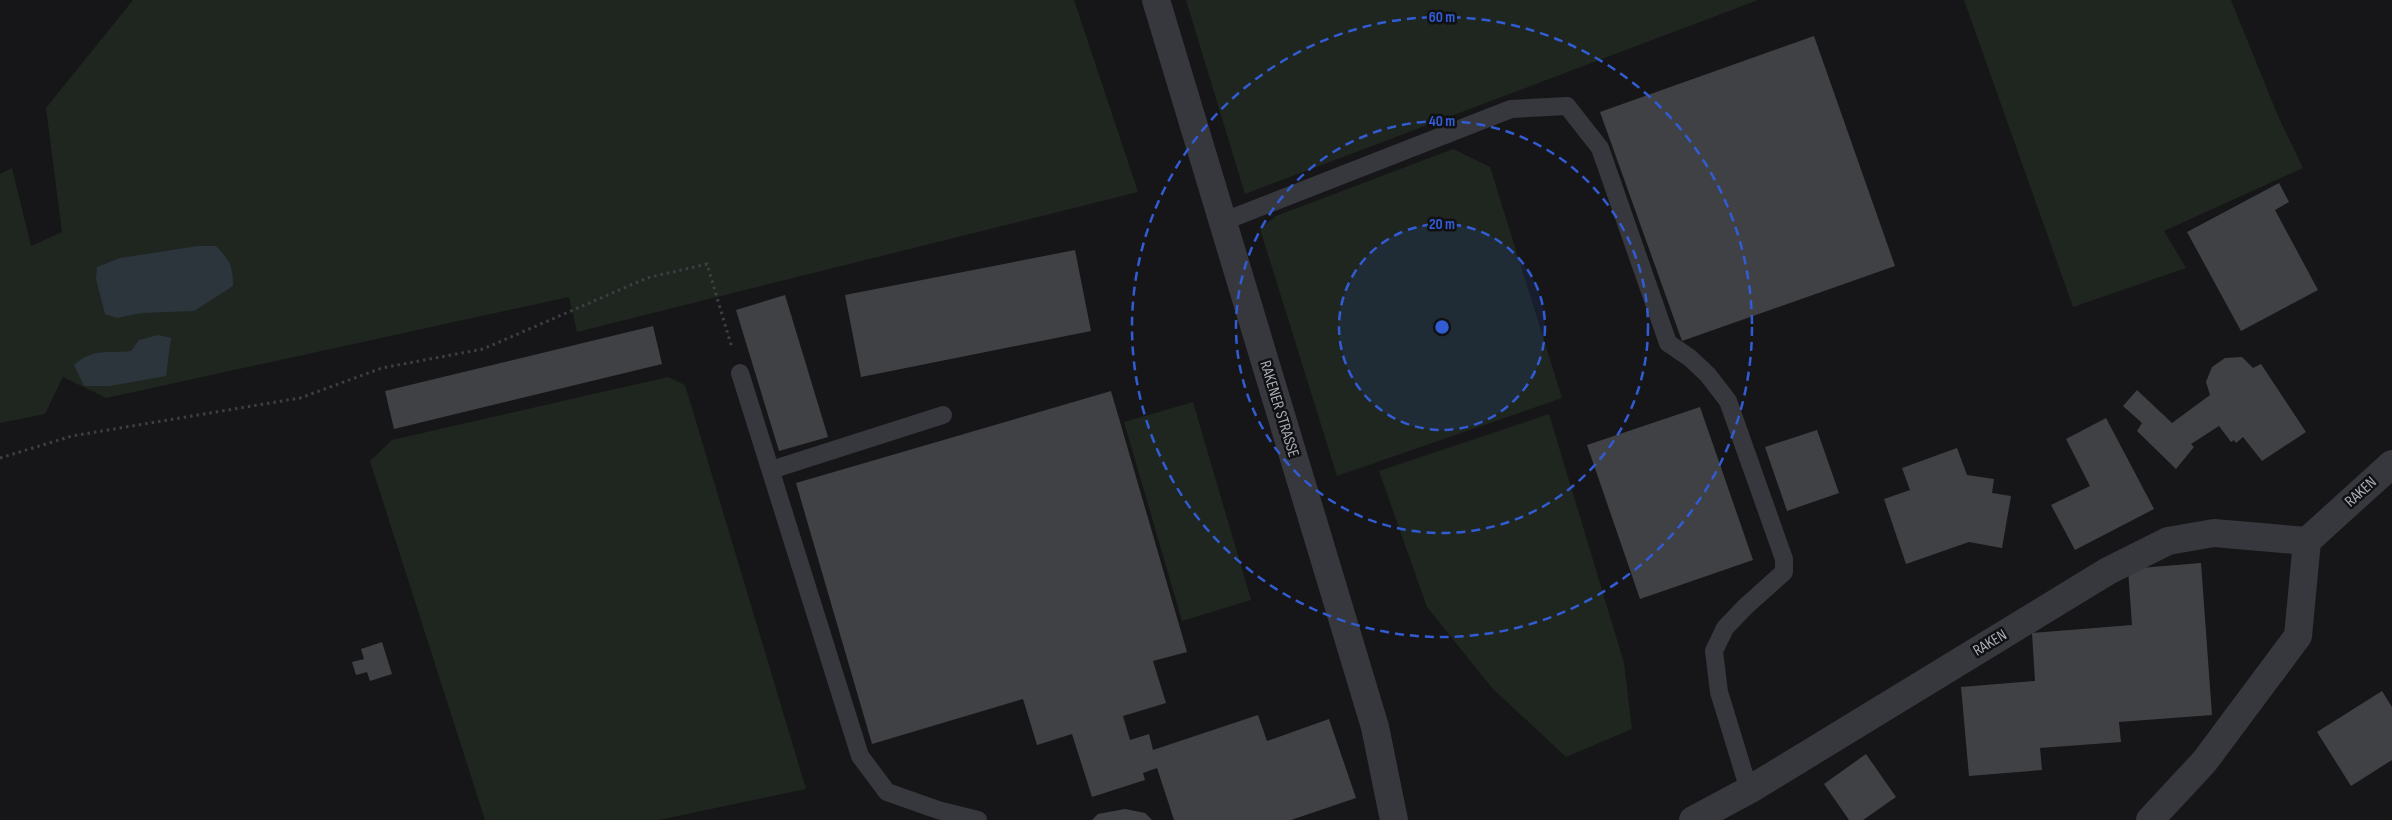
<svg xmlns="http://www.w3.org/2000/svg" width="2392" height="820" font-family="'Sofia Sans Condensed',sans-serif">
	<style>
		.green { fill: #1e261f }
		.water { fill: #2c353c }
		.building { fill: #404145 }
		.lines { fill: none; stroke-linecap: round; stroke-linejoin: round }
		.path { stroke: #3d3f44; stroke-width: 3; stroke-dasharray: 2.5 4; stroke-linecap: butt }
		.service { stroke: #37383d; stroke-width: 18 }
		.minor { stroke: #37383d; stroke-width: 28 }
		.ring { fill: none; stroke: #325cd3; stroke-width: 2.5; stroke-dasharray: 9 6 }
		.labels { text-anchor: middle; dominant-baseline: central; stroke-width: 5; stroke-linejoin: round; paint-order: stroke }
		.street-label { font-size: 16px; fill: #a8adb8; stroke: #111113 }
		.centre { fill: #325cd3; stroke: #111113; stroke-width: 2.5 }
		.ring-label { font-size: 15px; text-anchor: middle; font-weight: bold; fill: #325cd3; stroke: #111113; stroke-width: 5; stroke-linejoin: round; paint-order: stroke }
	</style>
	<rect width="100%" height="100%" fill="#161618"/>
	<!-- green -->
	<g class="green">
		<polygon points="133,0 1074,0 1138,192 577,332 569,297 106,398 63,377 45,414 0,423 0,174 12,168 31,246 62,232 46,108"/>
		<polygon points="1186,0 1758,0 1245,194"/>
		<polygon points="1964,0 2231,0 2278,116 2303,168 2164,231 2186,268 2073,307"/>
		<polygon points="1453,149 1490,167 1562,398 1337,476 1260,229 1276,216"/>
		<polygon points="668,377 685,385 806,789 659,820 485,820 370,461 392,440"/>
		<polygon points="1193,402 1251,600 1182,621 1124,422"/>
		<polygon points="1549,414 1624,663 1632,729 1566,757 1492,688 1427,607 1379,471"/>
	</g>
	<!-- water -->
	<g class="water">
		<path d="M198,246h18c14,15 17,20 17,40l-39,25 -53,2 -24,5 -12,-4 -9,-35 1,-12 23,-9z"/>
		<path d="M158,335l13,3 -5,38 -56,10h-26l-10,-21c20,-18 34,-11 57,-14l8,-11z"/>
	</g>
	<!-- building -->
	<g class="building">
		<polygon points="1814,36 1895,266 1682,341 1600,112"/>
		<polygon points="2279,183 2289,202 2275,210 2318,290 2241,331 2187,232"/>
		<polygon points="1075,250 1091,331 861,377 845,295"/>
		<polygon points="785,295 828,437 779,451 736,310"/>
		<polygon points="653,326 662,364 394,429 385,391"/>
		<polygon points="2242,357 2253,368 2261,364 2306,432 2262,461 2243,437 2236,443 2234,440 2231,442 2219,426 2191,444 2194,447 2176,469 2137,431 2142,423 2123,406 2137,390 2172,423 2210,395 2206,382 2212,367 2225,358"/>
		<polygon points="1111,391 1187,652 1153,661 1166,703 1123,716 1130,740 1149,734 1153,750 1258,715 1267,741 1329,719 1356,798 1291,820 1174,820 1157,768 1143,773 1145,780 1092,797 1072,734 1037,745 1023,699 872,744 796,483"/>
		<polygon points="1700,407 1753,560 1640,599 1587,445"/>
		<polygon points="2106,418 2154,509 2075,550 2051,505 2090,486 2066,439"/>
		<polygon points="1817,430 1839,493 1787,511 1765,447"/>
		<polygon points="1957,448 1967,475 1994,479 1992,493 2011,496 2002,548 1969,542 1906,564 1884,499 1910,490 1902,468"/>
		<polygon points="2201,563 2212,715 2119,722 2121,742 2040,748 2042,770 1969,776 1961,687 2035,681 2032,633 2132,625 2128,569"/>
		<polygon points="382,642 392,674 370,681 367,672 356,675 352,662 364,659 361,649"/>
		<polygon points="2382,691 2392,707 2392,760 2351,786 2317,732"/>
		<polygon points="1866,754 1896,797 1863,820 1849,820 1824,784"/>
		<polygon points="1125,809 1145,813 1152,820 1092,820 1098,814"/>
	</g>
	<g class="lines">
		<!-- path -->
		<polyline class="path" points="0,458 72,436 300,398 382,368 483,349 647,278 707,264 732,348"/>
		<!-- service -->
		<g class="service">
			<polyline points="1222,222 1511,109 1567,106 1600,148 1668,343 1690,358 1708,375 1728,401 1784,559 1784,572 1745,607 1725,628 1714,651 1719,692 1749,790"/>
			<polyline points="740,373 860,756 887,792 938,810 978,820"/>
			<polyline points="771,470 943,415"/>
		</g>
		<!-- minor -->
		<g class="minor">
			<polyline points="1156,0 1375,727 1394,820"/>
			<polyline points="1693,820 1749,790 2108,571 2168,541 2214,533 2307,541"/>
			<polyline points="2150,820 2204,762 2298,636 2307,541 2392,464"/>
		</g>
	</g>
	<!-- distance rings -->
	<circle cx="1442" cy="327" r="103" fill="#325cd3" fill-opacity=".12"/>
	<g class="ring">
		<circle cx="1442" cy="327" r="103"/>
		<circle cx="1442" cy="327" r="206"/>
		<circle cx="1442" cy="327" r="310"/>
	</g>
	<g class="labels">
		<!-- street labels -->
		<g class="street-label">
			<text transform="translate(1279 409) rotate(73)">RAKENER STRASSE</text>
			<text transform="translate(2361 492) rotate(-42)">RAKEN</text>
			<text transform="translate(1990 643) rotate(-31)">RAKEN</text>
		</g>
	</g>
	<circle cx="1442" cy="327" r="8" class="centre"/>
	<g class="ring-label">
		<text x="1442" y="22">60 m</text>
		<text x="1442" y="126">40 m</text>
		<text x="1442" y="229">20 m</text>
	</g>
</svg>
